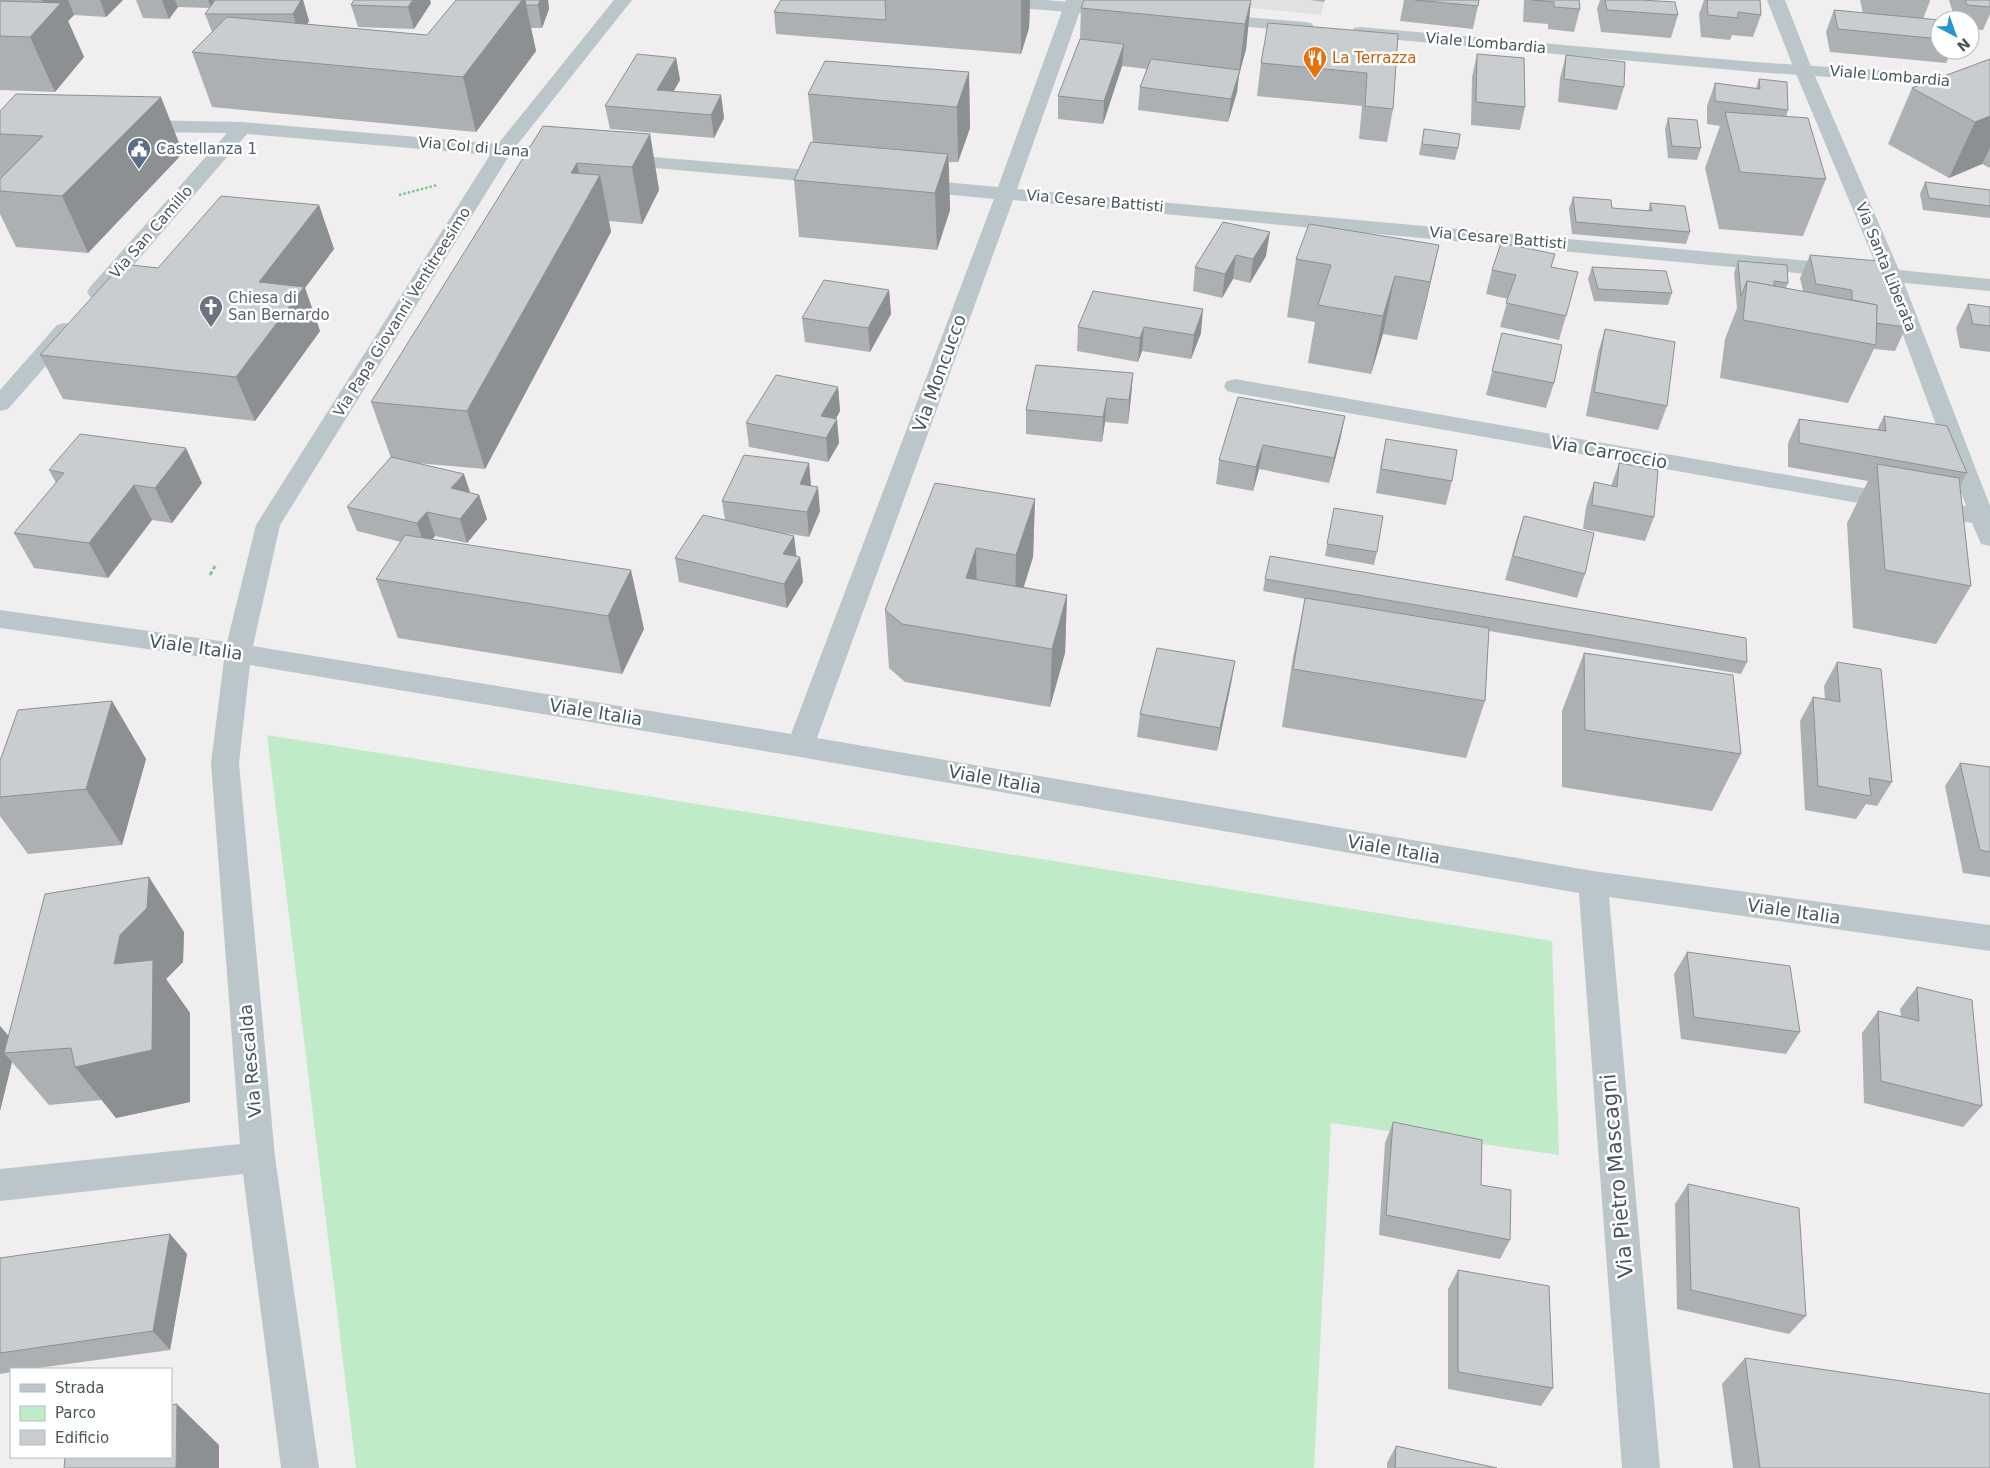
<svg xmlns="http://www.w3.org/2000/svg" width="1990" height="1468" font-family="'DejaVu Sans',sans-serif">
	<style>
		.education { fill: #e2e0e0 }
		.green { fill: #c0ebc8 }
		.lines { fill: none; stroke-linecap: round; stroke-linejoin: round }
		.path-far1 { stroke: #7ac792; stroke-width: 2.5; stroke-dasharray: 2.5 2; stroke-linecap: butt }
		.path { stroke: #7ac792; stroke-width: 3; stroke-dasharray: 4 2.5; stroke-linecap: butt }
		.minor { fill: #bbc6ca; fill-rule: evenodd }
		.tertiary { fill: #bbc6ca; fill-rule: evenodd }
		.wall { fill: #adb0b3 }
		.shaded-wall { fill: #8d9092 }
		.building { fill: #c9cdd0; stroke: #8d9092 }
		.labels { text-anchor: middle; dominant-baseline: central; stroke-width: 5; stroke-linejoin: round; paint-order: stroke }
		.far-street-label { font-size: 15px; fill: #48555a; stroke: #fff }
		.far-food-label { font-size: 15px; fill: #c56008; stroke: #fff; text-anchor: start }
		.far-service-label { font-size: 15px; fill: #4e5e75; stroke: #fff; text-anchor: start }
		.far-worship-label { font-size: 15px; fill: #5b616d; stroke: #fff; text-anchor: start }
		.street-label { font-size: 18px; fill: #48555a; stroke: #fff }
		.near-street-label { font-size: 21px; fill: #48555a; stroke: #fff }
	</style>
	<rect width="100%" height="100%" fill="#f1eeef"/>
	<!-- education -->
	<polygon class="education" points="1172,0 1325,0 1321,15"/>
	<!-- green -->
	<polygon class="green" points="267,735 1552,941 1559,1155 1331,1123 1314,1468 356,1468"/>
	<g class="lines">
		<!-- path-far1 -->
		<polyline class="path-far1" points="399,195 437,185"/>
		<!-- path -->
		<polyline class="path" points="210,575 215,566"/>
		<!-- minor -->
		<g class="minor">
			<polygon points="614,0 632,0 517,145 564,149 571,151 574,155 571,159 564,161 509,156 280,525 253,646 791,734 994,199 911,191 904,189 901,185 904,181 911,179 998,187 1066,0 1084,0 1017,189 1877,267 1794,69 1767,0 1785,0 1812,69 1899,270 1990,279 1990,291 1904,283 1990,506 1990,546 1981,544 1972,523 1235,393 1227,391 1224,386 1227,381 1235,379 1966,506 1883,281 1013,200 817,738 1593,871 1990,925 1990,951 1609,897 1660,1468 1622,1468 1579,893 800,757 250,665 239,763 275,1157 319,1468 281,1468 243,1174 0,1201 0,1169 240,1144 211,763 224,660 0,628 0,610 227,642 256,525 490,155 247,134 106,297 98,298 90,297 87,292 90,287 227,133 136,132 129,130 127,126 129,122 136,120 242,122 498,144"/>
			<polygon points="617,154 834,172 841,174 844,178 841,182 834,184 610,164 607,160 610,156"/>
			<polygon points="65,323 73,325 76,330 73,335 8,409 0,411 0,390 57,325"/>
		</g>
		<!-- tertiary -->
		<g class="tertiary">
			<polygon points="973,0 1046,0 1118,6 1124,7 1127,11 1124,15 1118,16 982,5 976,4"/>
			<polygon points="1211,14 1305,22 1311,23 1314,27 1311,31 1305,32 1205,23 1202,19 1205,15"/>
			<polygon points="1360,27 1755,62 1990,78 1990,88 1755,72 1354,36 1351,32 1354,28"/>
		</g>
	</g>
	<!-- wall -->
	<g class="wall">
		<polygon points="0,0 123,0 106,17 74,15 68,21 84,57 55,92 0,90"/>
		<polygon points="136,0 303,0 309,21 307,24 427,35 456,0 548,0 549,9 542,28 531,28 536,51 476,132 212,107 192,52 212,32 205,14 210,8 178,7 169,19 143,18"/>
		<polygon points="781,0 1030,0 1029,28 1021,54 776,34 774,12"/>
		<polygon points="1251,0 1246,49 1239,75 1237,92 1228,122 1138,110 1140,87 1147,69 1122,66 1103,124 1058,119 1058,96 1080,39 1081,8"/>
		<polygon points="1310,0 1325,0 1324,2"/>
		<polygon points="1404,0 1479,0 1478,6 1473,29 1400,21"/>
		<polygon points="1524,0 1579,0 1580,9 1574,32 1548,29 1548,24 1523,22"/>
		<polygon points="1600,0 1641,0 1678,15 1671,38 1601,32 1597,9"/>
		<polygon points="1704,0 1760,0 1761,15 1753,37 1732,35 1730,40 1701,37 1699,14"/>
		<polygon points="1860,0 1930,0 1930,1 1923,19 1940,20 1940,50 1952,50 1946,63 1830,52 1826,32 1834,10 1863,13"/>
		<polygon points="1949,0 1990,0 1990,14 1983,30 1970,29 1970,20 1955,20"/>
		<polygon points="431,3 414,29 358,27 351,5"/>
		<polygon points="1398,34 1393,109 1387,142 1359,139 1362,106 1257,96 1261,63"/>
		<polygon points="1477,54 1525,107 1520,130 1471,125 1472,77"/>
		<polygon points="1566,55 1624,87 1617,110 1558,102 1560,78"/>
		<polygon points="676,58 680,80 673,92 721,95 724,118 714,138 610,129 605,106"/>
		<polygon points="1990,59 1990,168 1982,164 1949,178 1888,144 1912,88"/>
		<polygon points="969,72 970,128 958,162 949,162 950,210 937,250 799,237 794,180 813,142 808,94"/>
		<polygon points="1759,79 1788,110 1786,117 1826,179 1803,236 1719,229 1705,168 1720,126 1707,124 1707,106 1715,83 1756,88"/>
		<polygon points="0,111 183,153 88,253 16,247 0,214 0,179 1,178 0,177"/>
		<polygon points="1668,118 1701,148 1697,160 1668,158 1665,129"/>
		<polygon points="543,126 650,134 659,190 642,224 609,221 611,232 485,469 416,463 470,493 479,495 487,519 467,543 435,536 432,539 644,629 622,674 398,638 376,579 401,542 357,531 347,507 391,458 371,402"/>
		<polygon points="1424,129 1458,148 1455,160 1419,155"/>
		<polygon points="1925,182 1990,190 1990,218 1923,210 1920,194"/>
		<polygon points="1573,197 1612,208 1648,211 1650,203 1690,232 1686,244 1572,234 1569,209"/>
		<polygon points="319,205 334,249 305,288 320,331 255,421 63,399 40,355"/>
		<polygon points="1223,222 1266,256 1250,283 1233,279 1222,298 1193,291 1195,267"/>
		<polygon points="1392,237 1439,245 1426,303 1417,340 1383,334 1371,374 1308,363 1315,322 1287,317 1296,259"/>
		<polygon points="1810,255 1906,327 1895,351 1874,349 1848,403 1720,378 1725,339 1737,308 1734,273 1738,261 1788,283 1786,288 1803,291 1800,278"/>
		<polygon points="1551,267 1566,316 1559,340 1500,327 1508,299 1486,294 1492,270"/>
		<polygon points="1592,267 1672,293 1668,305 1594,301 1588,279"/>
		<polygon points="889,290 891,314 870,352 805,342 802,318"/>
		<polygon points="1093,291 1201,333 1191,359 1142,351 1138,362 1077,351 1078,327"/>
		<polygon points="1968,304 1990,307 1990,352 1960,348 1956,328"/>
		<polygon points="1605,329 1667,406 1658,430 1586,416 1598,353"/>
		<polygon points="1502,333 1554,383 1546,408 1486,395"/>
		<polygon points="1133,373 1131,397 1128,424 1105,422 1102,442 1026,434 1026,410"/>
		<polygon points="838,387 840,411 836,418 839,443 828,462 749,447 746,423"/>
		<polygon points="1345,416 1340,440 1329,483 1259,469 1253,491 1216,484 1219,460"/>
		<polygon points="1884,416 1967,473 1960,486 1971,586 1936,644 1853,628 1847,523 1868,481 1788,467 1788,443 1799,419 1877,430"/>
		<polygon points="1386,439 1452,481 1446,505 1376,493 1381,463"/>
		<polygon points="809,463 811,486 820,511 809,537 778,532 794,536 796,557 800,557 803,582 787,608 679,582 675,558 725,520 722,501"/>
		<polygon points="1619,463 1654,517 1645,541 1583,529 1586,507 1594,482 1611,486"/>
		<polygon points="49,470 202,483 172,523 152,520 108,578 34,568 14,533 56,483"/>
		<polygon points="1035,499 1033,557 1024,587 1067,595 1065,653 1050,707 905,682 889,668 885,610"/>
		<polygon points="1334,508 1377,552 1374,565 1325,556"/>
		<polygon points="1524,516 1585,574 1577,598 1505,580 1516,541"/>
		<polygon points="1265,579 1747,662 1741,674 1489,631 1485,701 1466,758 1282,727 1293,657 1305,599 1263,591"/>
		<polygon points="1584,653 1741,754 1712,811 1562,787 1562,711"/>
		<polygon points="1235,661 1231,684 1217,751 1137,737 1140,714"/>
		<polygon points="1837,662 1892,782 1877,806 1866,804 1856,819 1805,810 1800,721 1813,697 1825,699 1824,686"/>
		<polygon points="112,701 146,759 122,845 28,854 0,816 0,761"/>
		<polygon points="1960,763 1990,767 1990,877 1963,873 1945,786"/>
		<polygon points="184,932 183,962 166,979 190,1013 190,1102 116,1118 102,1100 49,1105 12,1062 0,1111 0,1026 9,1036"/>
		<polygon points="1687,952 1800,1032 1786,1054 1681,1039 1674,974"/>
		<polygon points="1917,987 1982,1106 1963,1127 1864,1103 1862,1033 1878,1011 1901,1016 1900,1009"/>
		<polygon points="1393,1122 1481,1185 1510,1240 1500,1259 1379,1235 1385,1143"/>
		<polygon points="1688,1184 1806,1316 1789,1334 1677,1309 1675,1204"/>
		<polygon points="170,1234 187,1254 170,1350 31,1369 11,1369 11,1372 0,1374 0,1258"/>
		<polygon points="1458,1270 1553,1388 1541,1406 1448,1389 1448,1289"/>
		<polygon points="1745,1358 1990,1468 1733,1468 1722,1384"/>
		<polygon points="1396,1446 1497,1468 1387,1468 1387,1463"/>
	</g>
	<!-- shaded-wall -->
	<g class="shaded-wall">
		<polygon points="42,0 68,0 74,15 68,21 84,57 55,92 30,37 49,16"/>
		<polygon points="100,0 123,0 106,17"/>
		<polygon points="162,0 175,0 178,7 169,19"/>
		<polygon points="208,0 216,0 211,8"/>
		<polygon points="301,0 303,0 309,21 300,37 293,14"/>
		<polygon points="413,0 430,0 431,3 414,29 408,7"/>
		<polygon points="522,0 525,0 536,51 476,132 463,77"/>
		<polygon points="540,0 548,0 549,9 542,28 538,5"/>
		<polygon points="1021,0 1030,0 1029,28 1021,54"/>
		<polygon points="1251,0 1246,49 1239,75 1237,92 1228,122 1231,99 1239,72 1245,24"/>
		<polygon points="1124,44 1122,66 1103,124 1104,101"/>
		<polygon points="676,58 680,80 662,111 657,90"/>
		<polygon points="969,72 970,128 958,162 957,107"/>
		<polygon points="721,95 724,118 714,138 711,115"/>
		<polygon points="161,97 183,153 88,253 62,196"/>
		<polygon points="1990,116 1990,148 1982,164 1949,178 1975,122"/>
		<polygon points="650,134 659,190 642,224 632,167"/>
		<polygon points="948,154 950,210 937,250 935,193"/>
		<polygon points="577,163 585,202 600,175 611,232 485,469 467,411 571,173"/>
		<polygon points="319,205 334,249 305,288 320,331 255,421 236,377 259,282"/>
		<polygon points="1270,232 1266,256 1250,283 1253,259"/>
		<polygon points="1439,245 1426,303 1417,340 1430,282"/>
		<polygon points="1236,255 1233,279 1222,298 1225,274"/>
		<polygon points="1395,276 1383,334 1371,374 1383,316"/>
		<polygon points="889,290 891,314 870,352 868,328"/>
		<polygon points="1203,309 1201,333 1191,359 1194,335"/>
		<polygon points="1144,327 1142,351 1138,362 1140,338"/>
		<polygon points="1133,373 1131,397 1128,424 1129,400"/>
		<polygon points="838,387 840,411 825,438 821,416"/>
		<polygon points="1107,398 1105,422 1102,442 1103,417"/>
		<polygon points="1345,416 1340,440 1329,483 1334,458"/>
		<polygon points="837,419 839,443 828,462 826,438"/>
		<polygon points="1263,445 1259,469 1253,491 1256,467"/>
		<polygon points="186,448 202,483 172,523 155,488"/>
		<polygon points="809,463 811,487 800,484"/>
		<polygon points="464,474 472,498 451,488"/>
		<polygon points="134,485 152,520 108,578 89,543"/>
		<polygon points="818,487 820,511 809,537 807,512"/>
		<polygon points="479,495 487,519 467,543 460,519"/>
		<polygon points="1035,499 1033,557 1015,613 1016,555"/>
		<polygon points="427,512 435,536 425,548 417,523"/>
		<polygon points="794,536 797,560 783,554"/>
		<polygon points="976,548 977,606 967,636 966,578"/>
		<polygon points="800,557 803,582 787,608 784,584"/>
		<polygon points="631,570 644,629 622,674 608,616"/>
		<polygon points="1067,595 1065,653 1050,707 1052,649"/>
		<polygon points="1235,661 1231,684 1217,751 1220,728"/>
		<polygon points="112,701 146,759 122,845 86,789"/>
		<polygon points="149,877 184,932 183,962 166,979 190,1013 190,1102 116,1118 75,1067 114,964 120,935"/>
		<polygon points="0,1026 16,1045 4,1053 12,1062 0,1111"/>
		<polygon points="170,1234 187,1254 170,1350 153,1331"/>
		<polygon points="177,1404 219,1445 219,1468 176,1468"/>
	</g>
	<!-- building -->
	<g class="building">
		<polygon points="215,0 301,0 293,14 205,14"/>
		<polygon points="354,0 413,0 408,7 351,5"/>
		<polygon points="456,0 522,0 463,77 192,52 227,17 427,35"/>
		<polygon points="525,0 540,0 538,5 526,5"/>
		<polygon points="781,0 885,0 886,20 774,12"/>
		<polygon points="1084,0 1251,0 1245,24 1081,8"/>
		<polygon points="1415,0 1479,0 1478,6"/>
		<polygon points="1532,0 1579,0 1580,9 1554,7 1554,2"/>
		<polygon points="1605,0 1641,0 1675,2 1678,15 1607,10"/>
		<polygon points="1707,0 1760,0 1761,15 1738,12 1738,18 1708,15"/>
		<polygon points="1965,0 1990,0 1990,7 1967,5"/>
		<polygon points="0,1 61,3 30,37 0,36"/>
		<polygon points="1834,10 1940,20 1940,39 1838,29"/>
		<polygon points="1268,23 1398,34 1393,109 1365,106 1367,73 1261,63"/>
		<polygon points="1080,39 1124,44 1104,101 1058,96"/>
		<polygon points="637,54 676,58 657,90 721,95 711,115 605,106"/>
		<polygon points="1477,54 1524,58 1525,107 1476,102"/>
		<polygon points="1566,55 1625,62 1624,87 1564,79"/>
		<polygon points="1151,59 1240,70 1231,99 1140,87"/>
		<polygon points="1990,59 1990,116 1975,122 1912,88"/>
		<polygon points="825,61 969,72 957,107 808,94"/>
		<polygon points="1759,79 1787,82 1788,110 1715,101 1715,83 1760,89"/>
		<polygon points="16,94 161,97 62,196 0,191 0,179 43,136 0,134 0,111"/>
		<polygon points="1725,112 1808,118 1826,179 1740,172"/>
		<polygon points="1668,118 1697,120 1701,148 1672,146"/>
		<polygon points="543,126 650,134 632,167 577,163 571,173 600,175 467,411 371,402"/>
		<polygon points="1424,129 1460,134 1458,148 1422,144"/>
		<polygon points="811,142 948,154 935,193 794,180"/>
		<polygon points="1925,182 1990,190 1990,206 1929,198"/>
		<polygon points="221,196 319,205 259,282 304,287 236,377 40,355 122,264 158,268"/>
		<polygon points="1573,197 1611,200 1612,208 1652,211 1650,203 1685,206 1690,232 1576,222"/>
		<polygon points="1223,222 1270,232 1253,259 1236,255 1225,274 1195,267"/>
		<polygon points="1309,224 1439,245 1430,282 1395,276 1383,316 1318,305 1331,265 1296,259"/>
		<polygon points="1501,243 1555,254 1551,267 1578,272 1566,316 1506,303 1516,275 1492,270"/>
		<polygon points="1810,255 1878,261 1906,327 1876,323 1877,305 1852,300 1852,290 1816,284"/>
		<polygon points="1738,261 1787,265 1788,283 1774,281 1774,286 1747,281 1741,296"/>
		<polygon points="1592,267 1666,271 1672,293 1598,289"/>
		<polygon points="824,280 889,290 868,328 802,318"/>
		<polygon points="1747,281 1877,305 1876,345 1743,320"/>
		<polygon points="1093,291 1203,309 1194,335 1144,327 1140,338 1078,327"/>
		<polygon points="1968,304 1990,307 1990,326 1973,324"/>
		<polygon points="1605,329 1675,342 1667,406 1594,392"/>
		<polygon points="1502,333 1562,345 1554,383 1492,371"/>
		<polygon points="1036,365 1133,373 1129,400 1107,398 1103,417 1026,410"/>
		<polygon points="776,375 838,387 821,416 837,419 826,438 746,423"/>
		<polygon points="1238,397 1345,416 1334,458 1263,445 1256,467 1219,460"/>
		<polygon points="1884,416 1947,426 1967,473 1799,443 1799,419 1886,431"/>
		<polygon points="80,434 186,448 155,488 134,485 89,543 14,533 64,473 49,470"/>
		<polygon points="1386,439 1457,450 1452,481 1381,469"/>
		<polygon points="744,455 809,463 800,484 818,487 807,512 722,501"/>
		<polygon points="391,457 464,474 451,488 479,495 460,519 427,512 417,523 347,507"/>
		<polygon points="1619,463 1658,470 1654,517 1592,505 1594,482 1617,487"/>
		<polygon points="1877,464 1959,478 1971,586 1885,570"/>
		<polygon points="935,483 1035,499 1016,555 976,548 966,578 1067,595 1052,649 902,624 885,610"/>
		<polygon points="1334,508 1383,516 1377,552 1327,544"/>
		<polygon points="703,515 794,536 783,554 800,557 784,584 675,558"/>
		<polygon points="1524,516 1594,533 1585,574 1513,556"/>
		<polygon points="405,535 631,570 608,616 376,579"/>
		<polygon points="1270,556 1746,638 1747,662 1265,579"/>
		<polygon points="1305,598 1489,628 1485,701 1293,669"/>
		<polygon points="1157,648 1235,661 1220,728 1140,714"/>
		<polygon points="1584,653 1733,675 1741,754 1585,730"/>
		<polygon points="1837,662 1881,669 1892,782 1869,778 1871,796 1818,786 1813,697 1840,702"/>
		<polygon points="112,701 86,789 0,797 0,761 18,710"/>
		<polygon points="1960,763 1990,767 1990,852 1980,850"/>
		<polygon points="149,877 147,908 120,935 114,964 153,960 152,1050 75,1067 71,1048 4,1053 45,894"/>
		<polygon points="1687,952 1790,966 1800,1032 1694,1017"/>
		<polygon points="1917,987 1972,1000 1982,1106 1881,1081 1878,1011 1919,1021"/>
		<polygon points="1393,1122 1482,1140 1481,1185 1511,1190 1510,1240 1386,1215"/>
		<polygon points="1688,1184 1799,1208 1806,1316 1691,1290"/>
		<polygon points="170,1234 153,1331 0,1353 0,1258"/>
		<polygon points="1458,1270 1549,1286 1553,1388 1458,1372"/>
		<polygon points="1745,1358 1990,1394 1990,1468 1760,1468"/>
		<polygon points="177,1404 176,1468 64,1468 65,1457 171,1457 171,1405"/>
		<polygon points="1396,1446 1497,1468 1395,1468"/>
	</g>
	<!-- icons -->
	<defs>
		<g id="restaurant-pin" transform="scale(1.25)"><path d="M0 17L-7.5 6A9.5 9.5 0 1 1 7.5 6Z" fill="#e8710a" stroke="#fff"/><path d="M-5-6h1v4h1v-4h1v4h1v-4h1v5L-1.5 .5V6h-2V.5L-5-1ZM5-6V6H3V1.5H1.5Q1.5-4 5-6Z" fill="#fff"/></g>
		<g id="civic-pin" transform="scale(1.25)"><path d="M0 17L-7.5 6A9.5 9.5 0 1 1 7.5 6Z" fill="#5c6f8a" stroke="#fff"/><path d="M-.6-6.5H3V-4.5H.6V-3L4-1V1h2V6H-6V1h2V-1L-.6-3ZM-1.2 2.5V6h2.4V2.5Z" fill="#fff"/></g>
		<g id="church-pin" transform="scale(1.25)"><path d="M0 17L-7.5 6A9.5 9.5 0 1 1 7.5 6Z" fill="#6b7280" stroke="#fff"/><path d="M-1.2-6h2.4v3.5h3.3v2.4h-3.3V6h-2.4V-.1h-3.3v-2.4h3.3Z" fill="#fff"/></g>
	</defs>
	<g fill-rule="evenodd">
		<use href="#restaurant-pin" x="1315" y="58"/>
		<use href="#civic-pin" x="139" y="149"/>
		<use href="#church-pin" x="211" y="307"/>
	</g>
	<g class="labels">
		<!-- far-street labels -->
		<g class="far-street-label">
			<text transform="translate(1486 43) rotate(5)">Viale Lombardia</text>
			<text transform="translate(1890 76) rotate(5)">Viale Lombardia</text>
			<text transform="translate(474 147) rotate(5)">Via Col di Lana</text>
			<text transform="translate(1095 201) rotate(5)">Via Cesare Battisti</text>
			<text transform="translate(151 232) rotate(-49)">Via San Camillo</text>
			<text transform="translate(1498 238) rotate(5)">Via Cesare Battisti</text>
			<text transform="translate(1886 267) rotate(68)">Via Santa Liberata</text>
			<text transform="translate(402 312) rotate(-58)">Via Papa Giovanni Ventitreesimo</text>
		</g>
		<!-- far-food labels -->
		<g class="far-food-label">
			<text x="1332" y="58">La Terrazza</text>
		</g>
		<!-- far-service labels -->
		<g class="far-service-label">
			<text x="156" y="149">Castellanza 1</text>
		</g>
		<!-- far-worship labels -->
		<g class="far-worship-label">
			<text x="228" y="298">Chiesa di<tspan x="228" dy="17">San Bernardo</tspan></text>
		</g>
		<!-- street labels -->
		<g class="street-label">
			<text transform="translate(939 373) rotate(-70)">Via Moncucco</text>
			<text transform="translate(1609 452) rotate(10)">Via Carroccio</text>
			<text transform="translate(196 647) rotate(8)">Viale Italia</text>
			<text transform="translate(596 712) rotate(9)">Viale Italia</text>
			<text transform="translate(995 779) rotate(10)">Viale Italia</text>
			<text transform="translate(1394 849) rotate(10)">Viale Italia</text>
			<text transform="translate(1794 911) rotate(8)">Viale Italia</text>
			<text transform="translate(250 1061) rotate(-95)">Via Rescalda</text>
		</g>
		<!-- near-street labels -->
		<g class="near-street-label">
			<text transform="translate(1617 1176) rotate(-95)">Via Pietro Mascagni</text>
		</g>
	</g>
	<!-- legend -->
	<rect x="10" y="1368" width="162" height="90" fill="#ffffff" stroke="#b6bbbd"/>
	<rect x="20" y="1384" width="25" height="8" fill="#bbc6ca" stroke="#b6bbbd"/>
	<text x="55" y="1393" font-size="15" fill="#48555a">Strada</text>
	<rect x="20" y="1406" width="25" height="15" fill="#c0ebc8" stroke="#b6bbbd"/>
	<text x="55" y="1418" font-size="15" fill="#48555a">Parco</text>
	<rect x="20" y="1430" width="25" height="15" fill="#c9cdd0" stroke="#b6bbbd"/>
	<text x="55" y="1443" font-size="15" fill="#48555a">Edificio</text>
	<!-- north arrow -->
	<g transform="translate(1955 35) rotate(139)"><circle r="24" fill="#ffffff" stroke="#b6bbbd"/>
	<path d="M0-4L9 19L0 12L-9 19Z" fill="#2695d3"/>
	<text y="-8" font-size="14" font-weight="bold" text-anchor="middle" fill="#48555a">N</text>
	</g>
</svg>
